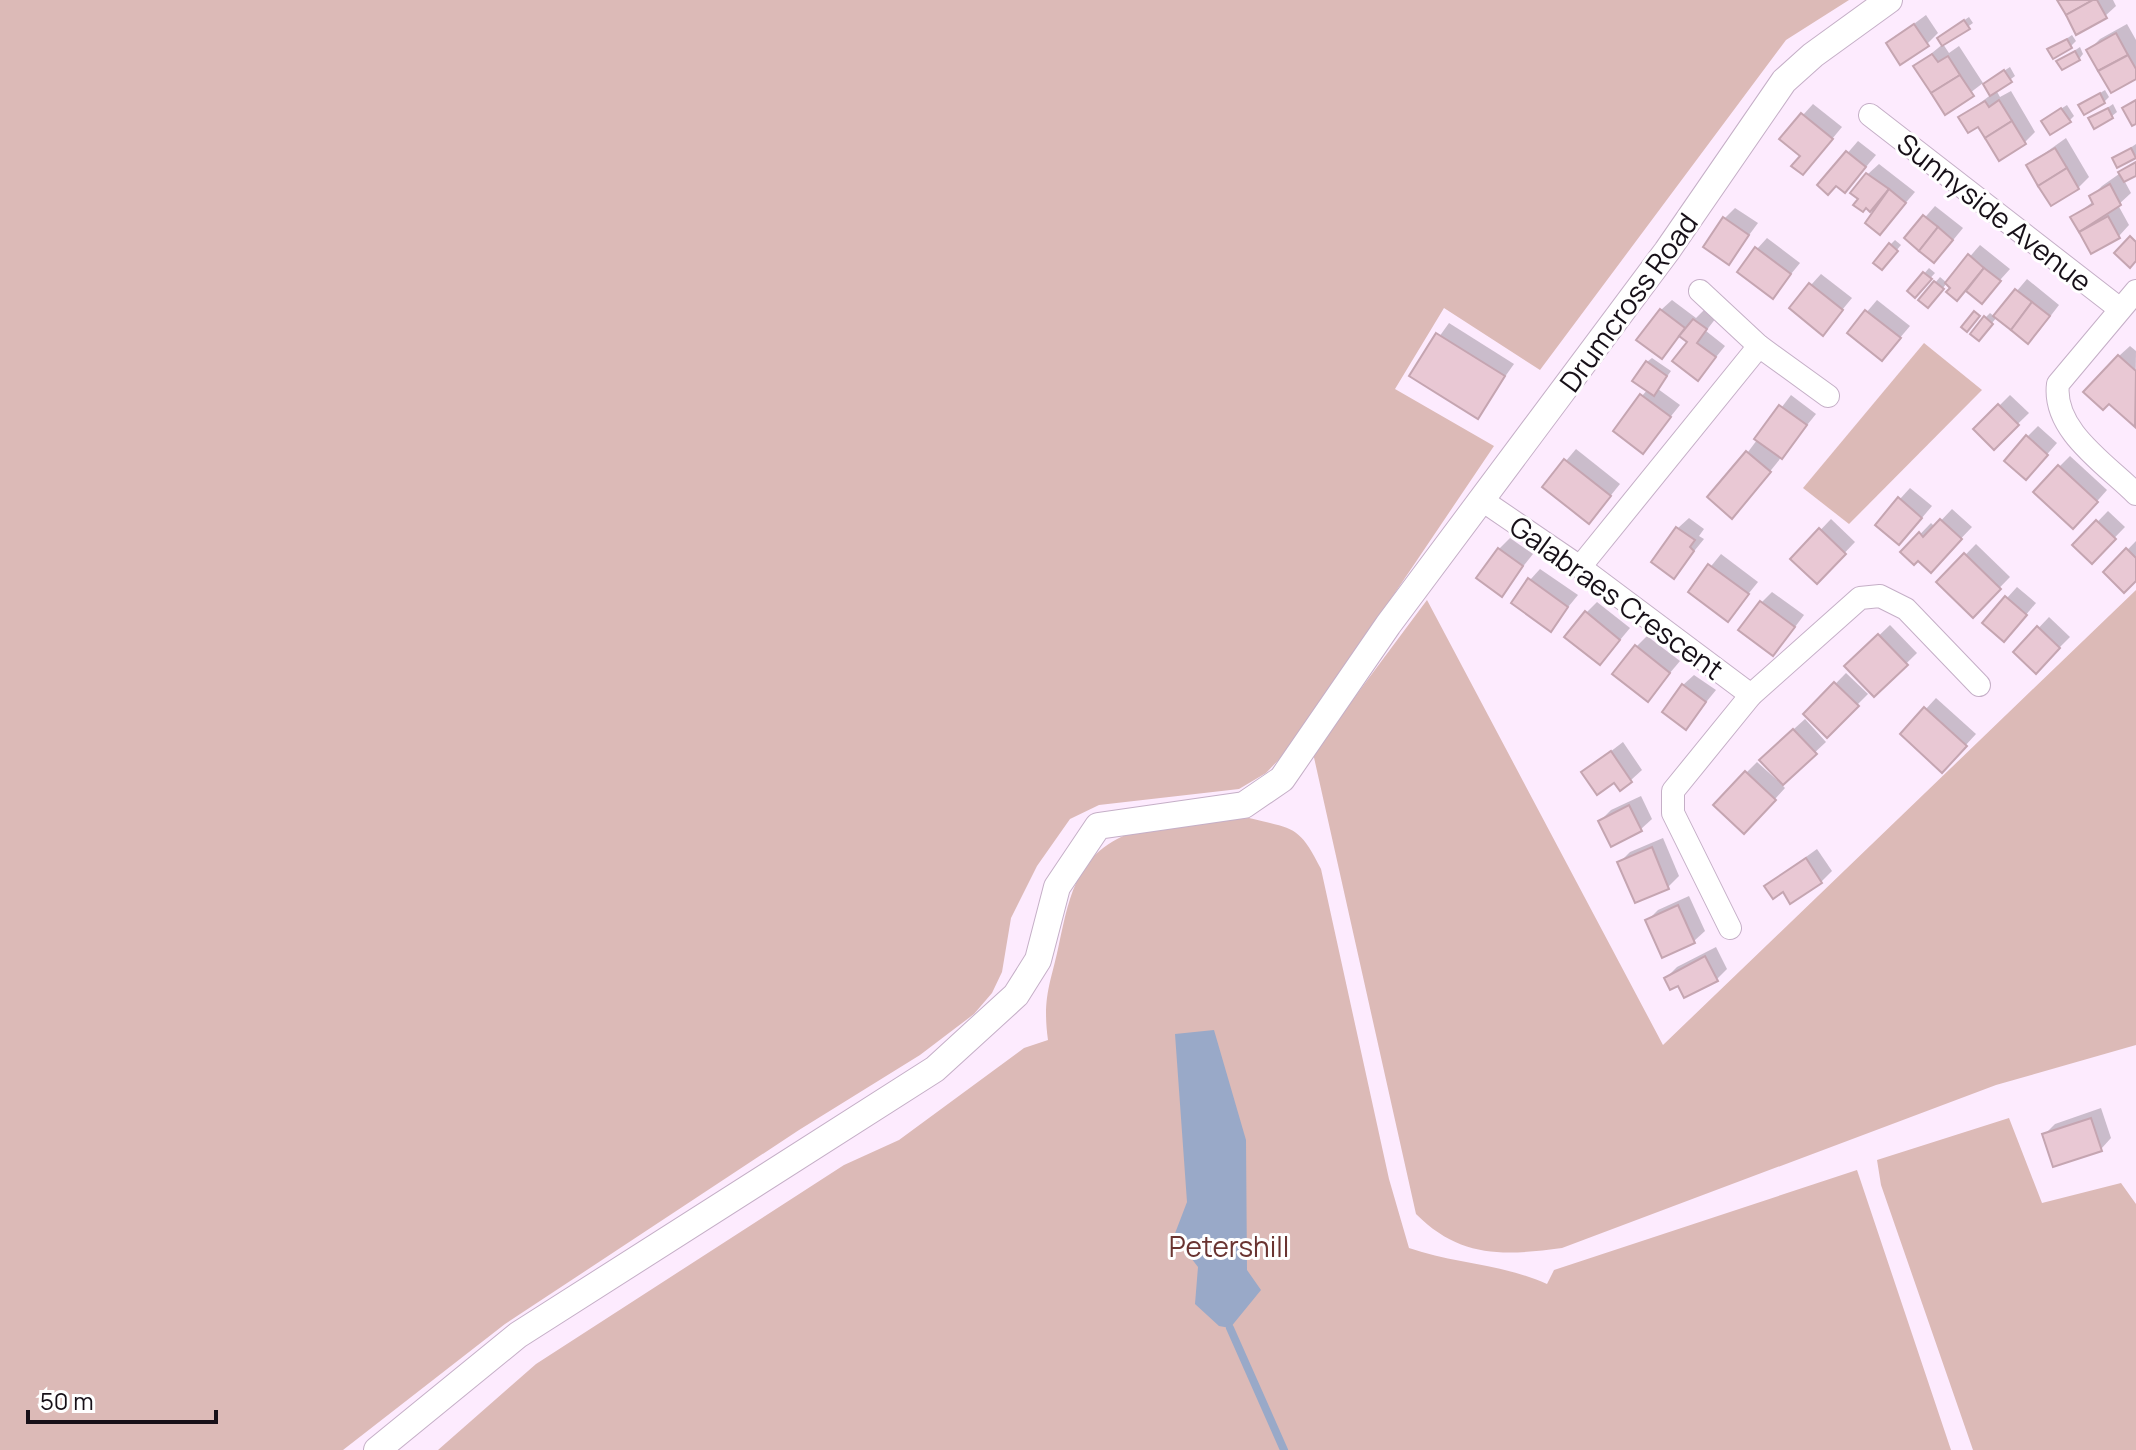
<svg xmlns="http://www.w3.org/2000/svg" width="2136" height="1450" font-family="Manrope,sans-serif">
	<style>
		.green { fill: #dcbab7 }
		.water { fill: #99a9c8 }
		.shadow { fill: #0003 }
		.lines { fill: none; stroke-linecap: round; stroke-linejoin: round }
		.stream { stroke: #99a9c8; stroke-width: 8 }
		.building { fill: #e9c8d4; stroke: #c5a5b1; stroke-width: 2 }
		.minor-casing { stroke: #c5afc7; stroke-width: 24 }
		.tertiary-casing { stroke: #c5afc7; stroke-width: 28 }
		.minor { stroke: #fff; stroke-width: 22 }
		.tertiary { stroke: #fff; stroke-width: 26 }
		.labels { text-anchor: middle; dominant-baseline: central; stroke-width: 6; stroke-linejoin: round; paint-order: stroke }
		.street-label { font-size: 28px; fill: #171018; stroke: #fff }
		.park-label { font-size: 28px; fill: #6a3431; stroke: #fff }
	</style>
	<rect width="100%" height="100%" fill="#fdebfe"/>
	<!-- green -->
	<g class="green">
		<polygon points="0,0 1849,0 1786,40 1540,370 1444,308 1395,389 1494,446 1291,747 1266,773 1239,789 1099,805 1070,819 1037,866 1011,918 1002,972 992,993 974,1014 920,1055 799,1130 505,1324 343,1450 0,1450"/>
		<polygon points="1924,343 1982,390 1849,524 1803,488"/>
		<path d="M2136,590v455l-140,40 -434,163c-59,8 -102,10 -146,-34l-103,-461 114,-153 236,445z"/>
		<path d="M1249,818c45,11 50,7 72,51l68,310 20,69c46,16 94,16 138,36l7,-14 303,-100 94,280h-1513l98,-86 308,-199 55,-25 125,-92 24,-8c-6,-43 3,-57 11,-96 5,-23 10,-50 22,-71 33,-56 112,-52 168,-55z"/>
		<polygon points="2009,1118 2042,1203 2121,1183 2136,1204 2136,1450 1973,1450 1881,1185 1877,1160"/>
	</g>
	<!-- water -->
	<polygon class="water" points="1214,1030 1246,1140 1247,1270 1261,1290 1230,1328 1219,1326 1195,1304 1198,1267 1174,1236 1187,1202 1175,1034"/>
	<!-- shadow -->
	<g class="shadow">
		<polygon points="2059,0 2113,0 2116,6 2105,16"/>
		<polygon points="1926,15 1938,33 1927,44 1888,43"/>
		<polygon points="1969,17 1973,23 1943,44 1949,53 1959,46 1983,83 1945,112 1916,66 1943,44 1939,38 1944,34"/>
		<polygon points="2127,24 2136,40 2136,76 2089,50 2100,39"/>
		<polygon points="2072,35 2076,41 2071,46 2050,50"/>
		<polygon points="2080,47 2083,54 2079,59 2059,61"/>
		<polygon points="2010,67 2015,76 1996,90 2000,97 2011,91 2035,132 2025,142 1961,117 1992,94 1990,80"/>
		<polygon points="2105,90 2109,97 2104,102 2081,105"/>
		<polygon points="1813,104 1842,127 1813,162 1802,156 1803,115"/>
		<polygon points="2113,104 2117,112 2112,116 2091,119"/>
		<polygon points="2067,105 2074,116 2069,121 2048,117"/>
		<polygon points="2066,138 2089,177 2078,188 2028,165"/>
		<polygon points="1858,141 1876,155 1855,180 1820,185"/>
		<polygon points="2136,144 2136,155 2118,166 2114,159"/>
		<polygon points="2136,162 2136,173 2124,180 2131,193 2118,205 2129,225 2119,236 2092,251 2073,217 2094,201 2092,196 2102,186"/>
		<polygon points="1879,164 1915,192 1890,221 1857,204 1868,174"/>
		<polygon points="1935,206 1963,228 1945,250 1907,238"/>
		<polygon points="1735,208 1758,223 1729,262 1724,219"/>
		<polygon points="1767,238 1800,263 1773,296 1757,249"/>
		<polygon points="1895,240 1901,245 1886,263 1890,245"/>
		<polygon points="1980,245 2010,269 1981,301 1966,289 1947,283"/>
		<polygon points="1929,268 1935,273 1915,295 1910,290"/>
		<polygon points="1821,274 1852,298 1823,333 1811,285"/>
		<polygon points="1940,277 1947,283 1932,301 1921,300"/>
		<polygon points="2027,279 2059,305 2039,331 2028,341 1997,317 1983,334 1985,318 1990,313 1995,317"/>
		<polygon points="1672,300 1696,318 1705,309 1716,318 1706,331 1725,346 1708,367 1680,335 1661,356 1661,310"/>
		<polygon points="1877,300 1910,326 1882,359 1849,333"/>
		<polygon points="1449,323 1514,364 1477,416 1412,375"/>
		<polygon points="2130,346 2136,351 2135,424 2119,356"/>
		<polygon points="1652,358 1671,371 1658,389 1680,405 1643,451 1642,396 1648,389 1647,362"/>
		<polygon points="1791,395 1816,414 1743,505 1748,452"/>
		<polygon points="2010,395 2029,413 1994,447 1976,429"/>
		<polygon points="2038,426 2057,443 2036,467 2027,437"/>
		<polygon points="1576,449 1620,484 1599,510 1545,486"/>
		<polygon points="2070,456 2107,490 2084,516 2059,467"/>
		<polygon points="1910,488 1932,506 1910,532 1900,499"/>
		<polygon points="1952,509 1972,527 1931,570 1918,558 1903,552 1931,523 1935,527"/>
		<polygon points="2108,511 2125,527 2092,561 2075,545"/>
		<polygon points="1689,518 1704,529 1699,536 1704,539 1674,576 1678,528"/>
		<polygon points="1831,519 1855,542 1817,582 1793,559"/>
		<polygon points="1510,538 1533,554 1501,594 1499,549"/>
		<polygon points="2136,541 2136,578 2106,572"/>
		<polygon points="1976,544 2010,577 1973,615 1939,582"/>
		<polygon points="1721,554 1758,582 1728,619 1690,592"/>
		<polygon points="1540,569 1578,595 1550,629 1530,580"/>
		<polygon points="2017,587 2036,603 2014,629 2007,598"/>
		<polygon points="1772,592 1804,615 1783,643 1762,602"/>
		<polygon points="1597,602 1630,628 1610,652 1586,613"/>
		<polygon points="2049,617 2070,637 2036,671 2016,652"/>
		<polygon points="1890,625 1917,653 1874,695 1847,666"/>
		<polygon points="1647,636 1680,661 1648,699 1636,647"/>
		<polygon points="1846,673 1868,694 1827,735 1806,714"/>
		<polygon points="1694,675 1716,690 1686,727 1683,685"/>
		<polygon points="1936,698 1976,734 1953,759 1903,734"/>
		<polygon points="1805,719 1826,742 1781,784 1785,788 1755,821 1746,773 1757,762 1777,780 1772,749"/>
		<polygon points="1623,742 1642,770 1631,780 1620,788 1615,780 1584,772"/>
		<polygon points="1641,796 1652,819 1641,829 1600,821 1611,810"/>
		<polygon points="1663,838 1679,876 1668,887 1620,862 1630,852"/>
		<polygon points="1817,849 1832,871 1821,882 1784,890 1766,886"/>
		<polygon points="1689,896 1705,931 1694,941 1647,921 1658,910"/>
		<polygon points="1716,947 1727,969 1717,979 1679,983 1666,978 1677,967"/>
		<polygon points="2101,1108 2111,1138 2101,1149 2044,1135 2055,1124"/>
	</g>
	<g class="lines">
		<!-- stream -->
		<polyline class="stream" points="1230,1328 1284,1450"/>
	</g>
	<!-- building -->
	<g class="building">
		<polygon points="2057,0 2093,0 2066,15"/>
		<polygon points="2093,0 2097,0 2107,18 2076,35 2066,15"/>
		<polygon points="1964,20 1970,29 1942,46 1937,38"/>
		<polygon points="1914,24 1929,46 1900,65 1886,43"/>
		<polygon points="2116,33 2128,55 2098,71 2086,50"/>
		<polygon points="2067,39 2072,48 2053,59 2047,49"/>
		<polygon points="2075,51 2080,60 2062,70 2056,61"/>
		<polygon points="1932,54 1938,62 1948,56 1960,75 1931,93 1913,66"/>
		<polygon points="2128,55 2136,69 2136,79 2111,93 2098,71"/>
		<polygon points="2004,70 2012,82 1990,96 1983,84"/>
		<polygon points="1960,75 1974,96 1945,115 1931,93"/>
		<polygon points="2100,93 2105,103 2084,115 2078,105"/>
		<polygon points="1999,100 2012,121 1985,138 1978,127 1968,133 1958,117 1985,101 1989,107"/>
		<polygon points="2136,100 2136,124 2132,126 2122,108"/>
		<polygon points="2061,108 2071,122 2050,135 2041,121"/>
		<polygon points="2108,108 2113,118 2094,129 2088,118"/>
		<polygon points="1801,113 1833,139 1803,175 1791,166 1800,156 1779,139"/>
		<polygon points="2012,121 2026,144 1999,161 1985,138"/>
		<polygon points="2055,148 2067,168 2038,186 2026,165"/>
		<polygon points="2131,148 2136,158 2117,168 2112,158"/>
		<polygon points="1846,151 1866,167 1845,193 1836,186 1828,195 1817,185"/>
		<polygon points="2136,162 2136,176 2124,182 2118,172"/>
		<polygon points="2067,168 2079,189 2051,206 2038,186"/>
		<polygon points="1866,173 1889,189 1870,212 1866,208 1863,212 1853,205 1858,199 1850,193"/>
		<polygon points="2110,184 2121,205 2079,232 2070,217 2093,204 2089,196"/>
		<polygon points="1889,189 1906,203 1880,235 1865,223"/>
		<polygon points="1923,215 1938,227 1919,251 1904,238"/>
		<polygon points="2108,216 2120,238 2091,254 2079,232"/>
		<polygon points="1723,217 1749,235 1729,265 1703,247"/>
		<polygon points="1938,227 1953,240 1934,263 1919,251"/>
		<polygon points="2130,236 2136,242 2136,261 2130,268 2114,253"/>
		<polygon points="1889,243 1898,251 1882,270 1873,263"/>
		<polygon points="1755,247 1791,274 1773,299 1737,272"/>
		<polygon points="1968,254 1984,268 1957,301 1946,292 1950,288 1945,283"/>
		<polygon points="1984,268 2001,281 1982,304 1966,291"/>
		<polygon points="1923,272 1932,279 1915,298 1907,291"/>
		<polygon points="1934,281 1944,289 1928,308 1918,300"/>
		<polygon points="1809,283 1843,310 1823,336 1789,308"/>
		<polygon points="2015,289 2032,302 2011,330 1993,316"/>
		<polygon points="2032,302 2050,316 2028,344 2011,330"/>
		<polygon points="1660,309 1685,328 1662,359 1636,340"/>
		<polygon points="1865,310 1901,338 1882,361 1847,333"/>
		<polygon points="1974,311 1980,316 1967,332 1961,327"/>
		<polygon points="1984,316 1993,324 1979,341 1970,334"/>
		<polygon points="1693,319 1707,329 1697,343 1716,357 1698,381 1672,361 1687,342 1679,336"/>
		<polygon points="1436,333 1505,376 1478,419 1409,376"/>
		<polygon points="2118,355 2136,371 2135,427 2109,404 2103,410 2083,392"/>
		<polygon points="1646,361 1667,376 1654,396 1632,381"/>
		<polygon points="1640,394 1671,417 1643,454 1613,431"/>
		<polygon points="1998,404 2019,425 1994,450 1973,429"/>
		<polygon points="1779,405 1807,425 1782,459 1754,439"/>
		<polygon points="2026,435 2048,455 2026,480 2004,461"/>
		<polygon points="1746,451 1771,472 1732,519 1707,497"/>
		<polygon points="1564,459 1611,496 1589,524 1542,487"/>
		<polygon points="2058,465 2098,502 2073,529 2033,492"/>
		<polygon points="1898,497 1922,518 1899,545 1875,525"/>
		<polygon points="1940,519 1962,539 1931,573 1918,561 1914,565 1900,552 1919,532 1923,537"/>
		<polygon points="2096,520 2116,539 2092,564 2072,545"/>
		<polygon points="1676,527 1695,540 1690,547 1694,551 1674,579 1651,562"/>
		<polygon points="1819,528 1846,554 1817,584 1790,559"/>
		<polygon points="1498,548 1523,566 1502,597 1476,578"/>
		<polygon points="2126,548 2136,558 2136,581 2124,593 2103,572"/>
		<polygon points="1964,553 2001,589 1973,618 1936,582"/>
		<polygon points="1708,564 1749,594 1728,622 1688,592"/>
		<polygon points="1528,578 1568,607 1551,632 1511,603"/>
		<polygon points="2005,596 2027,615 2004,642 1982,623"/>
		<polygon points="1760,601 1795,627 1773,656 1738,630"/>
		<polygon points="1585,611 1620,640 1600,665 1564,637"/>
		<polygon points="2037,626 2060,648 2036,674 2013,652"/>
		<polygon points="1878,634 1908,665 1874,697 1844,666"/>
		<polygon points="1635,645 1670,673 1648,702 1612,674"/>
		<polygon points="1834,682 1859,706 1827,738 1803,714"/>
		<polygon points="1682,684 1706,702 1686,730 1662,712"/>
		<polygon points="1924,707 1967,746 1942,773 1900,734"/>
		<polygon points="1793,729 1817,754 1783,785 1759,760"/>
		<polygon points="1611,751 1632,782 1620,791 1614,783 1597,795 1581,772"/>
		<polygon points="1745,771 1776,800 1744,834 1713,805"/>
		<polygon points="1629,805 1642,831 1611,847 1598,821"/>
		<polygon points="1652,847 1669,889 1635,903 1617,862"/>
		<polygon points="1806,858 1822,883 1790,904 1783,892 1773,899 1764,886"/>
		<polygon points="1678,905 1695,943 1662,958 1645,920"/>
		<polygon points="1705,956 1718,981 1684,998 1678,986 1670,990 1664,978"/>
		<polygon points="2091,1118 2102,1151 2053,1167 2042,1134"/>
	</g>
	<g class="lines">
		<!-- minor casing -->
		<g class="minor-casing">
			<g id="minor">
				<polyline points="1870,115 2120,309"/>
				<polyline points="1700,291 1759,346 1828,396"/>
				<path d="M2136,291l-78,93c-6,46 48,80 78,110"/>
				<polyline points="1482,500 1580,567 1751,695"/>
				<polyline points="1580,567 1759,346"/>
				<polyline points="1730,928 1673,813 1673,791 1751,695 1860,598 1880,596 1906,609 1979,685"/>
			</g>
		</g>
		<!-- tertiary casing -->
		<g class="tertiary-casing">
			<polyline id="tertiary" points="377,1450 518,1335 935,1069 1016,995 1038,960 1057,887 1098,826 1244,805 1282,779 1388,625 1667,251 1784,81 1813,55 1889,0"/>
		</g>
		<!-- minor -->
		<use href="#minor" class="minor"/>
		<!-- tertiary -->
		<use href="#tertiary" class="tertiary"/>
	</g>
	<g class="labels">
		<!-- street labels -->
		<g class="street-label">
			<text transform="translate(1995 212) rotate(38)">Sunnyside Avenue</text>
			<text transform="translate(1628 302) rotate(-54)">Drumcross Road</text>
			<text transform="translate(1617 597) rotate(36)">Galabraes Crescent</text>
		</g>
		<!-- park labels -->
		<g class="park-label">
			<text x="1229" y="1246">Petershill</text>
		</g>
	</g>
	<!-- scale -->
	<path d="M28 1410v12h188v-12" fill="none" stroke="#171018" stroke-width="4"/>
	<text x="40" y="1410" font-size="24" fill="#171018" stroke="#ffffff" stroke-width="6" paint-order="stroke">50 m</text>
</svg>
